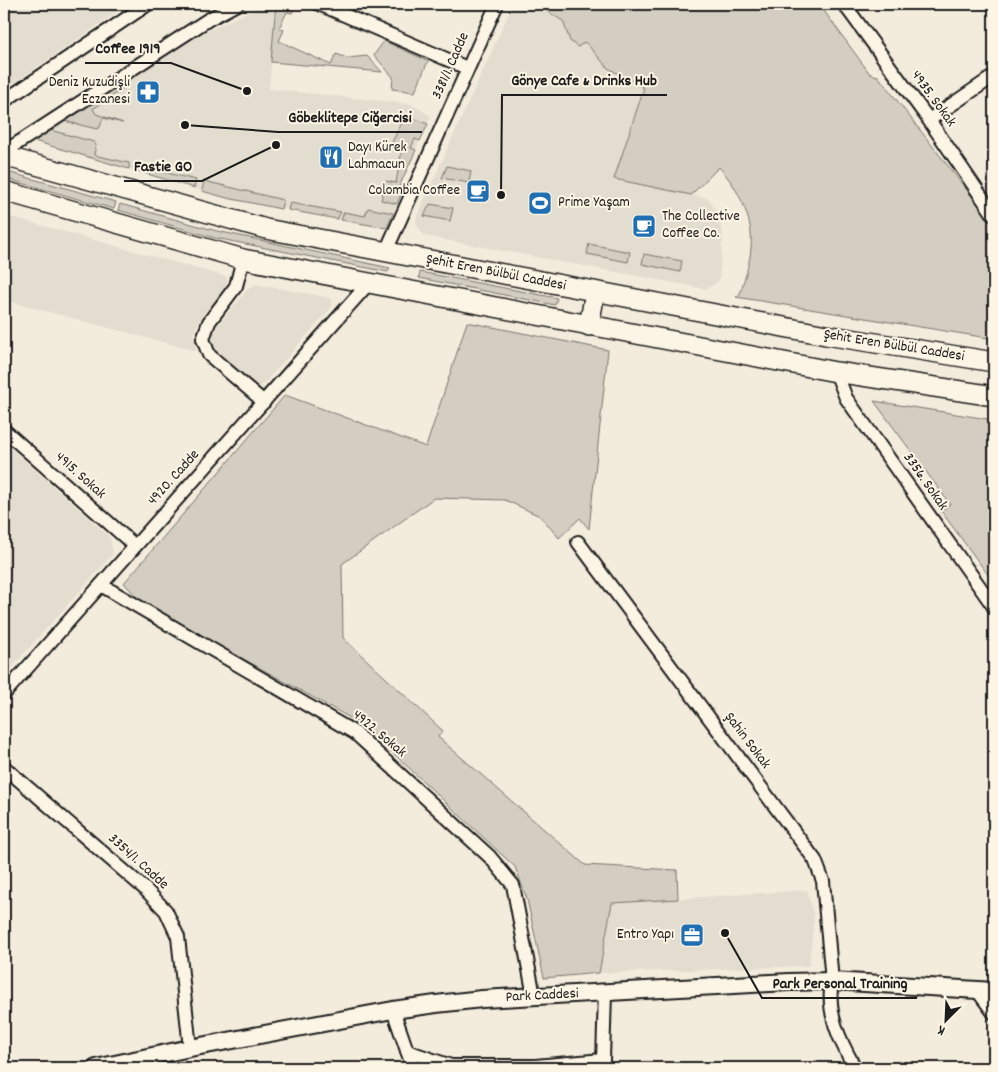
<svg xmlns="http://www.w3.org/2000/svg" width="998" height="1072" font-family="Dekko,sans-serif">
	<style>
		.built { fill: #e3ddcf }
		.green { fill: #d3cec1; stroke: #78756e }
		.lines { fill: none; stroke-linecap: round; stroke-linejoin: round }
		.minor-casing { stroke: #1c1c1c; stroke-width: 16 }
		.tertiary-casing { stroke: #1c1c1c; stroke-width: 20 }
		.secondary-casing { stroke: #1c1c1c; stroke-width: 22 }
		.minor { stroke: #fcf5e5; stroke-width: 12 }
		.tertiary { stroke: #fcf5e5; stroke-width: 16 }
		.secondary { stroke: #fcf5e5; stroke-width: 19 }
		.labels { text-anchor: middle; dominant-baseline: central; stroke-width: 4; stroke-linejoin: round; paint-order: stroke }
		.street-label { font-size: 15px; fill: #1c1c1c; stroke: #fcf5e5 }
		.poi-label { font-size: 15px; fill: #1c1c1c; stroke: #fcf5e5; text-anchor: end }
		.leader { fill: none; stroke: #1c1c1c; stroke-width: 2 }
		.callout-dot { fill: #1c1c1c; stroke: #fcf5e5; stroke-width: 2 }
		.callout-label { font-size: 16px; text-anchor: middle; font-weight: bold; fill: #1c1c1c; stroke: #fcf5e5; stroke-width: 4; stroke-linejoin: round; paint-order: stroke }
	</style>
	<rect width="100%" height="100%" fill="#f3ecdd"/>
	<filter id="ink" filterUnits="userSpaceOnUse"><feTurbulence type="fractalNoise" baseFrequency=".02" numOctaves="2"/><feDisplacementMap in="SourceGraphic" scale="10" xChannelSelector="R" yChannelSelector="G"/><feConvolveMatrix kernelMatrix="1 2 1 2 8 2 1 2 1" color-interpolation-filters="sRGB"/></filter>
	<g filter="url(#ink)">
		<!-- built -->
		<g class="built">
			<polygon points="4,4 129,4 4,90"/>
			<polygon points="264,4 284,4 276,7 269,89 411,104 431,116 399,187 403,192 387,228 227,198 34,141 181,44"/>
			<polygon points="513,4 546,4 547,11 563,21 571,41 584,42 608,68 644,88 614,179 708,198 717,212 723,235 719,281 706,289 424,236 416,223 417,216"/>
			<polygon points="4,215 227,277 226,289 199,321 194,332 196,351 4,300"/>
			<polygon points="256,284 331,298 332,307 259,389 212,349 211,333 248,289"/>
			<polygon points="4,442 110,537 113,554 4,676"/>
			<polygon points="807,890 814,916 809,966 599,973 612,903"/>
		</g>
		<!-- green -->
		<g class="green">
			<polygon points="276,4 296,4 292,13 287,12 279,28 284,30 279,41 331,65 336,54 347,58 367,56 382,72 271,62"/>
			<path d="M546,4h273l51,70 8,2 116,149v114l-258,-42 4,-3c4,-15 10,-30 11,-46 3,-29 -13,-60 -32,-81l-28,28 -77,-16 30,-91 -36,-20 -23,-26 -7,5 -8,-6 -7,-20 -16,-10z"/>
			<polygon points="384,41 428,61 415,92 392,89 393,77 374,55"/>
			<polygon points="122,83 125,87 93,109 96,114 123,123 103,118 100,127 97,129 64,121"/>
			<polygon points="406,115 428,124 420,141 415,139 411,148 416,150 399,187 403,190 397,204 381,200 386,181 396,183 402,148 390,146"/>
			<polygon points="50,130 94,142 96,145 94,155 129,163 129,169 34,141"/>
			<polygon points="134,165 196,180 194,188 134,170"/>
			<polygon points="447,166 471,171 469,183 442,178"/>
			<polygon points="4,171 116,202 114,209 4,178"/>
			<polygon points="204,181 283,200 281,209 227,198 202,191"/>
			<polygon points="290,203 341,212 337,219 288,210"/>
			<polygon points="120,204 217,231 390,268 388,272 215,238 118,210"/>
			<polygon points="430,204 453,208 450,221 424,216"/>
			<polygon points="368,208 393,213 387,228 341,220 344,212 365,216"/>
			<polygon points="589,244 630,252 628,262 587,254"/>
			<polygon points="644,254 682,261 680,272 642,264"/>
			<polygon points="420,272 557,298 555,305 419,278"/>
			<polygon points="467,322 608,350 589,529 580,518 559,538 540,516 505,500 434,498 342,564 343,638 443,731 438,737 585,865 677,870 678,899 612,903 599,973 544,978 527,899 515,867 363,725 142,603 124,583 285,395 426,447"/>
			<polygon points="874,401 994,420 994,572 989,576 941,511 950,504"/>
		</g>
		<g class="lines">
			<!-- minor casing -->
			<g class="minor-casing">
				<g id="minor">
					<polyline points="319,4 467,68"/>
					<polyline points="844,4 929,120 994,215"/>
					<polyline points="4,101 148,4"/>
					<polyline points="929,120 994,76"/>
					<polyline points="4,152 209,19 237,4"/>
					<polyline points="386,251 497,4"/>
					<polyline points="243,259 236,286 209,322 203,339 209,355 264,402"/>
					<polyline points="836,372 846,398 994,607"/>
					<polyline points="4,430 135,546"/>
					<path d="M578,542l237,318 8,21 9,100c-6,32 8,60 23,87"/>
					<polyline points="101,585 355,733 490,857 513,885 534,996"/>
					<polyline points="4,694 368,284"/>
					<polyline points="4,767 145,889 166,911 178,937 190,1048"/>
					<polyline points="977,990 994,1013"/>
					<polyline points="393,1010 413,1068"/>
					<polyline points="407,1051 451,1066 535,1066 603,1060 605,993"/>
				</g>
			</g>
			<!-- tertiary casing -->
			<g class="tertiary-casing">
				<polyline id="tertiary" points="96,1068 190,1048 393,1010 436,1004 482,999 789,982 832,981 994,991"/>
			</g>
			<!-- secondary casing -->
			<g class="secondary-casing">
				<g id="secondary">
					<polyline points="4,156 266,229 826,335 994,362"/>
					<polyline points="4,191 243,259 836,372 994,396"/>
					<polyline points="589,326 595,292"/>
				</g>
			</g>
			<!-- minor -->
			<use href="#minor" class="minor"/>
			<!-- tertiary -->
			<use href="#tertiary" class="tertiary"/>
			<!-- secondary -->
			<use href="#secondary" class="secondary"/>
		</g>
	</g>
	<!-- icons -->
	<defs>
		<g id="pharmacy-square" transform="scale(1.25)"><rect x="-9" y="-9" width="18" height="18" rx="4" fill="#1f6fb2" stroke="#fcf5e5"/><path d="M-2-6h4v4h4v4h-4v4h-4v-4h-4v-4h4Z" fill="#fff"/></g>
		<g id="restaurant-square" transform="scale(1.25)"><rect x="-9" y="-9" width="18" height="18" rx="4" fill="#1f6fb2" stroke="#fcf5e5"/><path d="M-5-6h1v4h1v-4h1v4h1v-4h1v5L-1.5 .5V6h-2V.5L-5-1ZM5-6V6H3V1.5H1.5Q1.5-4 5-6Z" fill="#fff"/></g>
		<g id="cafe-square" transform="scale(1.25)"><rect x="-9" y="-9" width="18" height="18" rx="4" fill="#1f6fb2" stroke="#fcf5e5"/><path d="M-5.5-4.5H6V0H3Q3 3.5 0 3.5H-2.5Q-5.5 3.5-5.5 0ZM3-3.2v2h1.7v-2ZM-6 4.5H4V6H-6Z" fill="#fff"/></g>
		<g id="stadium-square" transform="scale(1.25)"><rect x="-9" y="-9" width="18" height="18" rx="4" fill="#1f6fb2" stroke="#fcf5e5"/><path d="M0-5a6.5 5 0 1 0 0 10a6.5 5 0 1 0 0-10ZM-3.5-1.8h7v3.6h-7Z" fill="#fff"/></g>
		<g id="office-square" transform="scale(1.25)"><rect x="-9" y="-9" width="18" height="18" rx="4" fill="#1f6fb2" stroke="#fcf5e5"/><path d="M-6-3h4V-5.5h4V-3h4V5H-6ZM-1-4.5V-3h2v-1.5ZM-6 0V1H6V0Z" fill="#fff"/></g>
	</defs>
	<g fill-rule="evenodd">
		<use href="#pharmacy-square" x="148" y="92"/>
		<use href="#restaurant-square" x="331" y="157"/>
		<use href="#cafe-square" x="478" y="191"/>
		<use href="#stadium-square" x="540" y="203"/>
		<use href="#cafe-square" x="644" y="226"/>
		<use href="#office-square" x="692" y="935"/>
	</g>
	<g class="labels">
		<!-- street labels -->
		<g class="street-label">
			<text transform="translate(451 66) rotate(-66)">3381/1. Cadde</text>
			<text transform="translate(933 99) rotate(54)">4935. Sokak</text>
			<text transform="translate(496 273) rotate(11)">Şehit Eren Bülbül Caddesi</text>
			<text transform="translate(894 346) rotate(9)">Şehit Eren Bülbül Caddesi</text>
			<text transform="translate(80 476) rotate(42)">4915. Sokak</text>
			<text transform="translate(174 478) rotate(-48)">4920. Cadde</text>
			<text transform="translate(925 482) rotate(55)">3356. Sokak</text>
			<text transform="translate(379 734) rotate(40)">4922. Sokak</text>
			<text transform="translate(747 741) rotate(53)">Şahin Sokak</text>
			<text transform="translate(138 862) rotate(42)">3354/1. Cadde</text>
			<text transform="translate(542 996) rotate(-3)">Park Caddesi</text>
		</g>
		<!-- poi labels -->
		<g class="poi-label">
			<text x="130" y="83">Deniz Kuzudişli<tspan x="130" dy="17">Eczanesi</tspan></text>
			<text x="348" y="148" text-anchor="start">Dayı Kürek<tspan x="348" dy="17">Lahmacun</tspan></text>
			<text x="460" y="191">Colombia Coffee</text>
			<text x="558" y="203" text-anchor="start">Prime Yaşam</text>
			<text x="662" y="217" text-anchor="start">The Collective<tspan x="662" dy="17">Coffee Co.</tspan></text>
			<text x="674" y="935">Entro Yapı</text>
		</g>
	</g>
	<!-- callouts -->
	<path class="leader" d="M247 91L171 63H85M501 195L502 95H667M185 125L278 132H422M276 145L202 181H124M725 933L762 998H917"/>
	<g class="callout-dot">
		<circle cx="247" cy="91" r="5"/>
		<circle cx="501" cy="195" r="5"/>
		<circle cx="185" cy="125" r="5"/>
		<circle cx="276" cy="145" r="5"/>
		<circle cx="725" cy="933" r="5"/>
	</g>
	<g class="callout-label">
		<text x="128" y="53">Coffee 1919</text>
		<text x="584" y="85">Gönye Cafe &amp; Drinks Hub</text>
		<text x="350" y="122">Göbeklitepe Ciğercisi</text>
		<text x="163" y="171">Fastie GO</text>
		<text x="840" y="988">Park Personal Training</text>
	</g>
	<!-- margin -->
	<rect width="998" height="1072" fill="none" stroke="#fcf5e5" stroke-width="20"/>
	<rect x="10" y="10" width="978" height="1052" fill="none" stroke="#1c1c1c" stroke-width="2" filter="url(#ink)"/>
	<!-- north arrow -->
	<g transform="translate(946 1020) rotate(204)" stroke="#fcf5e5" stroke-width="4" paint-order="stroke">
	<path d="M0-4L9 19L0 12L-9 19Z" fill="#1c1c1c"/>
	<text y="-8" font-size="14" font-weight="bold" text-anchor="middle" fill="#1c1c1c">K</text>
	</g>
</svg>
